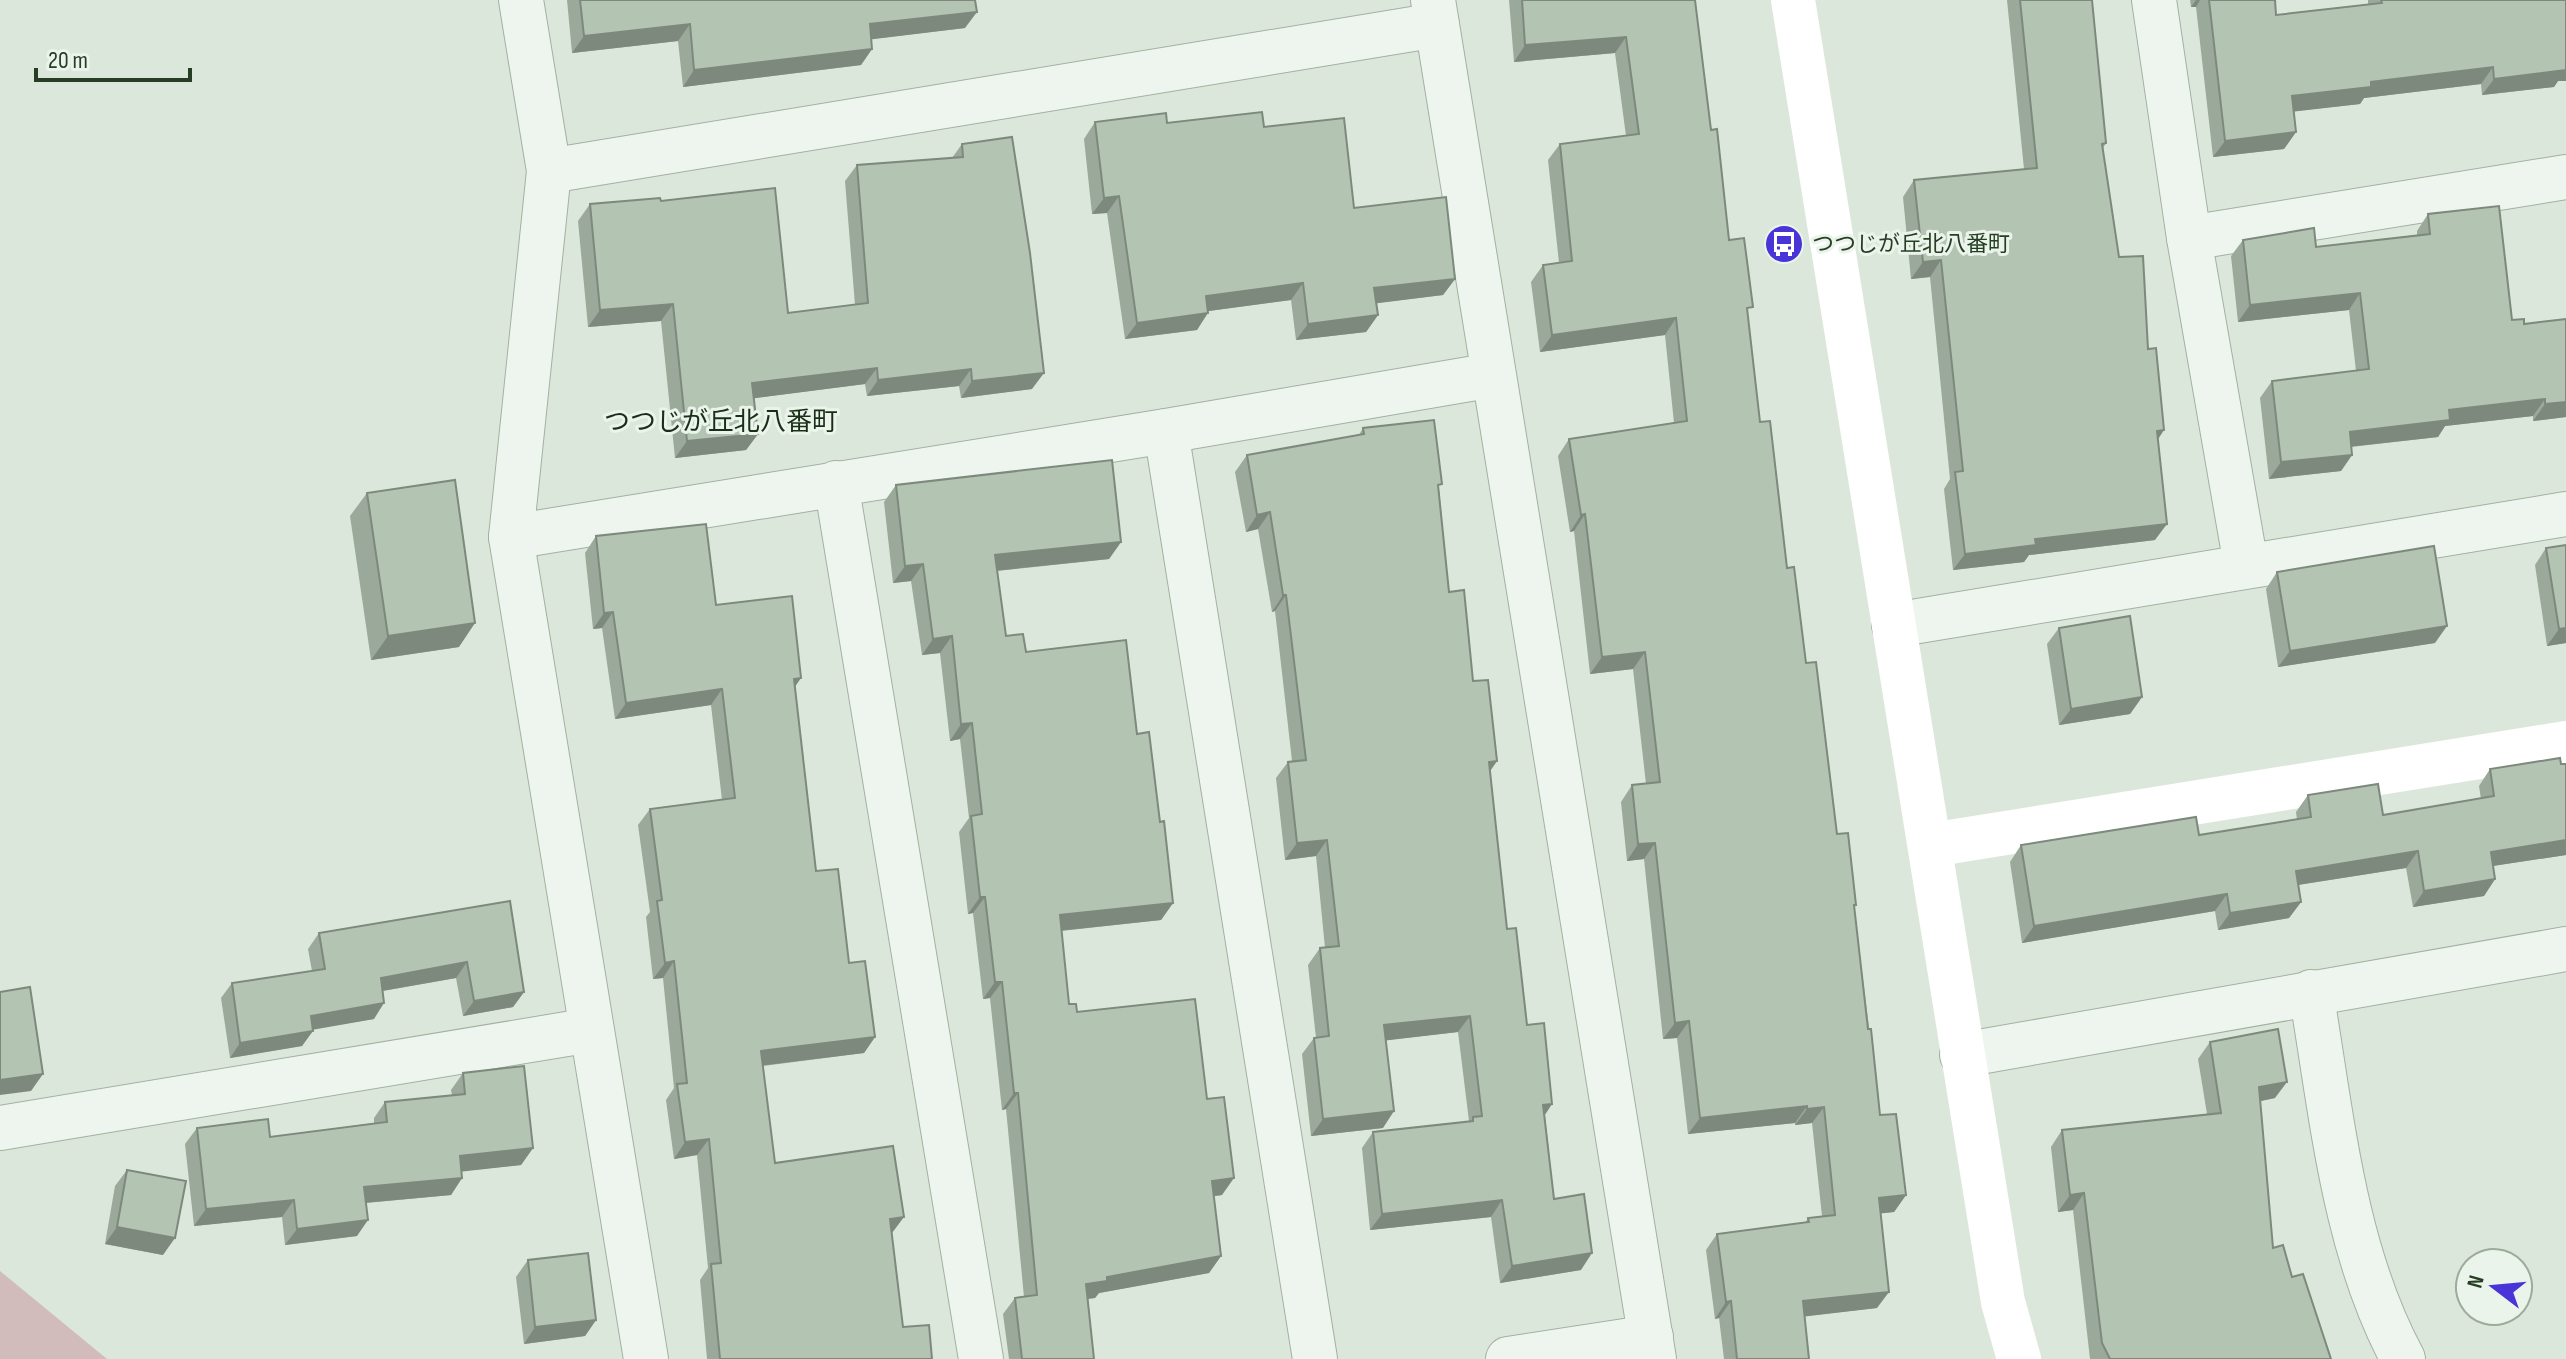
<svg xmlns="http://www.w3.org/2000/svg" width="2566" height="1359" font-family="'Sofia Sans Condensed','Noto Sans JP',sans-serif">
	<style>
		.green { fill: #d1bcbb }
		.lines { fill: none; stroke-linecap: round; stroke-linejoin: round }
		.street-casing { stroke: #a2b1a0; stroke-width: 46 }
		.street { stroke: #eef5ee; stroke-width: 44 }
		.secondary { stroke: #fff; stroke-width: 44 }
		.wall { fill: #9aa999 }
		.shaded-wall { fill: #7d897d }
		.building { fill: #b3c4b2; stroke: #7d897d; stroke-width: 2 }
		.labels { text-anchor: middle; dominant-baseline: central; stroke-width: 6; stroke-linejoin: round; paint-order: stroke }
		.poi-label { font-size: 22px; fill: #263e24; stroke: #ebf4ea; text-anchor: start }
		.quarter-label { font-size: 26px; fill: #182e17; stroke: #ebf4ea }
	</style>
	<rect width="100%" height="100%" fill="#dce7db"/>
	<!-- green -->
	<polygon class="green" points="0,1271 107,1359 0,1359"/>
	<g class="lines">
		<!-- street casing -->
		<g class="street-casing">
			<g id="street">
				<polyline points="521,0 549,171 511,537 646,1359"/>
				<polyline points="1433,0 1654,1359"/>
				<polyline points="2154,0 2189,238 2246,565"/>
				<polyline points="549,171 1437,25"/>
				<polyline points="2189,238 2566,177"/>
				<polyline points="1166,431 1315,1359"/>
				<polyline points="836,483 981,1359"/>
				<polyline points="511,537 1166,431 1493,375"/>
				<polyline points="1894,625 2566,514"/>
				<path d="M2311,992c21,123 32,256 92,367"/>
				<polyline points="1962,1055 2566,949"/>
				<polyline points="0,1128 591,1030"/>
				<polyline points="1508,1359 1651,1337"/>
			</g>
		</g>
		<!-- street -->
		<use href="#street" class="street"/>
		<!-- secondary -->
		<g class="secondary">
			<polyline points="1793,0 2003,1302 2019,1359"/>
			<polyline points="1931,845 2566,743"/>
		</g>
	</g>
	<!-- wall -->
	<g class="wall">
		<polygon points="567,0 975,0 965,28 871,39 872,49 861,65 683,87 678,41 572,53"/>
		<polygon points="1509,0 1695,0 1711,130 1729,240 1748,315 1760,422 1837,834 1856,905 1854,908 1880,1115 1906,1195 1894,1212 1881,1213 1877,1308 1805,1316 1809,1359 1724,1359 1719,1318 1715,1319 1706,1250 1717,1234 1805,1223 1808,1218 1822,1216 1812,1123 1795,1125 1795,1123 1688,1134 1677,1038 1663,1039 1644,859 1627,861 1621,802 1632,785 1646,784 1633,669 1590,674 1574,531 1570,532 1558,456 1569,439 1674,423 1665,335 1540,352 1531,282 1543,265 1559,263 1548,160 1560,144 1626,136 1615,53 1514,62"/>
		<polygon points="2007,0 2092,0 2106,143 2103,148 2119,257 2148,349 2158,439 2155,540 2029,555 2024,562 1953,570 1944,489 1950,479 1930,277 1911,279 1903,197 1914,180 2024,169"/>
		<polygon points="2190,0 2275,0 2276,15 2368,5 2368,0 2566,0 2566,81 2558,81 2554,87 2482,95 2481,84 2364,98 2360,104 2294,111 2296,132 2284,149 2213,157 2196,7 2191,7"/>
		<polygon points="1095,122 1167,123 1264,127 1354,208 1455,279 1443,295 1376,303 1378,315 1366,332 1296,340 1291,300 1208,311 1197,330 1125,339 1107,213 1092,214 1084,139"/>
		<polygon points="962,144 1032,389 961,398 959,386 867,396 865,384 754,398 758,434 746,450 675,458 661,321 588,327 578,221 590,204 661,201 788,313 855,305 845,181 857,165 952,158"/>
		<polygon points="2428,214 2512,320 2524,324 2566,319 2566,417 2533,421 2533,416 2445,426 2438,437 2351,447 2352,455 2341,471 2269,479 2260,398 2272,381 2356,371 2349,310 2238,322 2231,256 2243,240 2316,247 2417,235 2417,231"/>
		<polygon points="1363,428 1439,489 1449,592 1473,681 1497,761 1490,771 1507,929 1545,1115 1554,1199 1581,1270 1500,1283 1491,1217 1370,1230 1362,1148 1373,1132 1469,1121 1458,1032 1386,1040 1383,1128 1311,1136 1302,1054 1314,1038 1316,1038 1308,965 1320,948 1325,948 1316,856 1285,860 1276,778 1288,762 1292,761 1275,611 1272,612 1258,529 1246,532 1235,472 1247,455 1359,435"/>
		<polygon points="896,485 1121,542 1109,559 997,571 1006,636 1137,734 1160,822 1173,903 1161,920 1061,931 1069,1004 1077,1012 1207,1099 1222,1195 1214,1196 1221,1256 1209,1273 1099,1293 1095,1298 1088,1299 1094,1359 1009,1359 1003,1314 1015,1298 1024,1297 1006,1109 1002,1110 990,998 983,999 973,913 968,914 959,832 969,818 960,739 950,741 940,653 922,655 911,581 893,583 884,502"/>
		<polygon points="367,493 459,647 371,660 350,516"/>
		<polygon points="596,536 716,605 795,687 816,871 875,1037 864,1053 763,1066 775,1163 892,1233 903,1327 932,1359 707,1359 700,1280 708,1268 697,1155 674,1159 666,1100 674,1088 663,978 653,979 646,917 650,912 638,825 650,809 722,800 711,705 615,719 602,628 593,629 585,553"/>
		<polygon points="2566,545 2566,643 2547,646 2535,565 2546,548"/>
		<polygon points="2277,572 2435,643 2278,667 2266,589"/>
		<polygon points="2059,628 2142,697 2130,714 2059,725 2047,644"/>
		<polygon points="2566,764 2566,855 2493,866 2495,879 2484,896 2413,907 2406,868 2298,885 2301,902 2289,918 2218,930 2215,911 2022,943 2010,862 2021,845 2199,835 2297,820 2296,812 2308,795 2383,815 2481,799 2479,786 2490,769"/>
		<polygon points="510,901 524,992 513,1007 463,1016 456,978 383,991 374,1019 313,1029 302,1046 230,1058 221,998 232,983 312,971 308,949 319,933"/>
		<polygon points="2210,1042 2275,1098 2260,1101 2273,1248 2292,1277 2331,1359 2090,1359 2073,1210 2058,1212 2051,1147 2062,1130 2207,1114 2198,1059"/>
		<polygon points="463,1073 533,1148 521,1165 462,1171 462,1178 451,1195 366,1203 357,1236 285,1245 282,1217 194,1226 185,1144 197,1128 270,1137 374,1123 374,1118 385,1102 452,1095 451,1090"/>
		<polygon points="127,1170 163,1255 105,1244 115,1186"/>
		<polygon points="528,1260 596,1320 585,1336 524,1344 516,1277"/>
	</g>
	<!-- shaded-wall -->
	<g class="shaded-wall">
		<polygon points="2196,0 2200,0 2196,7 2191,7"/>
		<polygon points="977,12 965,28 858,41 870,24"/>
		<polygon points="690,24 678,41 572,53 584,36"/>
		<polygon points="1626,37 1615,53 1514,62 1525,45"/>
		<polygon points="872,49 861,65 683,87 694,70"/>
		<polygon points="2566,65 2566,81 2558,81 2554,87 2482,95 2494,79"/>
		<polygon points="2493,67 2481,84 2364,98 2360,104 2281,113 2292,96 2371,82"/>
		<polygon points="2296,132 2284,149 2213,157 2225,141"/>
		<polygon points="1119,196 1107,213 1092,214 1104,198"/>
		<polygon points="1941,260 1930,277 1911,279 1923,262"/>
		<polygon points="1455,279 1443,295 1363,305 1374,288"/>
		<polygon points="1303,283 1291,300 1194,313 1206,296"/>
		<polygon points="2360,293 2349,310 2238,322 2250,305"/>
		<polygon points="673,304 661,321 588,327 600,310"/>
		<polygon points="1208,313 1197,330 1125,339 1137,323"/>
		<polygon points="1378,315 1366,332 1296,340 1308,324"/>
		<polygon points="1676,318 1665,335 1540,352 1552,335"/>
		<polygon points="877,368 865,384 741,400 752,383"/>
		<polygon points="971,369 959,386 867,396 878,380"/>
		<polygon points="1044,373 1032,389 961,398 972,381"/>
		<polygon points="2545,399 2533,416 2445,426 2438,437 2338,448 2350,432 2449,410"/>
		<polygon points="2566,402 2566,417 2533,421 2545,404"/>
		<polygon points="2164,430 2153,447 2157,431"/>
		<polygon points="758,434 746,450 675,458 687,441"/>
		<polygon points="2352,455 2341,471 2269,479 2281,462"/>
		<polygon points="1270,512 1258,529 1246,532 1257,515"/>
		<polygon points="1585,514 1574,531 1570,532 1581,515"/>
		<polygon points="2167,524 2155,540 2029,555 2024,562 1953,570 1965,554 2035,539"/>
		<polygon points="1121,542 1109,559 983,572 995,555"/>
		<polygon points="923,564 911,581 893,583 905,566"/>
		<polygon points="1283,595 1286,595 1275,611 1272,612"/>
		<polygon points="613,612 602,628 593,629 604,613"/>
		<polygon points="475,623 459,647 371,660 388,636"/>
		<polygon points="2447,626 2435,643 2278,667 2290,651"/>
		<polygon points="2566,628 2566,643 2547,646 2559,629"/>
		<polygon points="952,636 940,653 922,655 933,639"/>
		<polygon points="1645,652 1633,669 1590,674 1602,657"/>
		<polygon points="801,678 790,694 794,679"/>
		<polygon points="722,689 711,705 615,719 626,703"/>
		<polygon points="2142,697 2130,714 2059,725 2071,709"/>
		<polygon points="972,723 960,739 950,741 961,724"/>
		<polygon points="1497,761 1485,778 1489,762"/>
		<polygon points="1327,840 1316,856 1285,860 1297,843"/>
		<polygon points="2566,840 2566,855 2479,868 2491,852"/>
		<polygon points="1655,843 1644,859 1627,861 1638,844"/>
		<polygon points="2418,851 2406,868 2284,887 2296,871"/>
		<polygon points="2495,879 2484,896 2413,907 2424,891"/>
		<polygon points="2227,894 2215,911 2022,943 2034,926"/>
		<polygon points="980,897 985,897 973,913 968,914"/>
		<polygon points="2301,902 2289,918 2218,930 2230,913"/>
		<polygon points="1173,903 1161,920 1048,932 1060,915"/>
		<polygon points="674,961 663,978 653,979 665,963"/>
		<polygon points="467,962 456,978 370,993 381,978"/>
		<polygon points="995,982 1002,982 990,998 983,999"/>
		<polygon points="524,992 513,1007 463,1016 474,1001"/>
		<polygon points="384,1003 374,1019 300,1032 311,1016"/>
		<polygon points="1470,1016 1458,1032 1373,1042 1384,1025"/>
		<polygon points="1689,1021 1677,1038 1663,1039 1675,1023"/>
		<polygon points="313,1031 302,1046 230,1058 240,1043"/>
		<polygon points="875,1037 864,1053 750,1067 761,1051"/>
		<polygon points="43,1074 31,1091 0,1095 0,1080"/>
		<polygon points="2287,1082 2275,1098 2247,1104 2259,1087"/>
		<polygon points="1014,1093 1018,1093 1006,1109 1002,1110"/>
		<polygon points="1552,1104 1541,1121 1543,1105"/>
		<polygon points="1807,1106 1795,1123 1688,1134 1700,1118"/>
		<polygon points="1824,1107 1812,1123 1795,1125 1807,1109"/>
		<polygon points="1394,1111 1383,1128 1311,1136 1323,1119"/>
		<polygon points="709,1139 697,1155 674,1159 685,1142"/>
		<polygon points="533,1148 521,1165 449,1173 460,1156"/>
		<polygon points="462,1178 451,1195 352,1204 364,1187"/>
		<polygon points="1234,1178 1222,1195 1200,1198 1212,1181"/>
		<polygon points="2084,1193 2073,1210 2058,1212 2070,1195"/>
		<polygon points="1906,1195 1894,1212 1867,1215 1879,1198"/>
		<polygon points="294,1200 282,1217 194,1226 206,1209"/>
		<polygon points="1502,1200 1491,1217 1370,1230 1382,1214"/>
		<polygon points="904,1217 892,1233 890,1219"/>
		<polygon points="368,1220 357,1236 285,1245 297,1229"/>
		<polygon points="117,1227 175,1238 163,1255 105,1244"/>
		<polygon points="1592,1253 1581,1270 1500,1283 1512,1266"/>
		<polygon points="1221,1256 1209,1273 1099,1293 1095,1298 1075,1300 1086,1284 1107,1277"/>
		<polygon points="1889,1292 1877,1308 1792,1318 1803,1301"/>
		<polygon points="1731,1301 1719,1318 1715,1319 1726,1302"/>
		<polygon points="596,1320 585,1336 524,1344 535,1327"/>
	</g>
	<!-- building -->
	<g class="building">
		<polygon points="580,0 975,0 977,12 870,24 872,49 694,70 690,24 584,36"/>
		<polygon points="1522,0 1695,0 1711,130 1717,129 1729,240 1744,238 1753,307 1747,308 1760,422 1770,421 1787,568 1794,567 1806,663 1816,662 1837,834 1848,833 1856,905 1854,905 1868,1029 1871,1029 1880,1115 1896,1114 1906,1195 1879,1198 1889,1292 1803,1301 1809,1359 1737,1359 1731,1301 1726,1302 1717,1234 1809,1222 1808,1218 1835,1215 1824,1107 1807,1109 1807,1106 1700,1118 1689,1021 1675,1023 1655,843 1638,844 1632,785 1660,782 1645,652 1602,657 1585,514 1581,515 1569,439 1687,421 1676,318 1552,335 1543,265 1572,261 1560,144 1639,134 1626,37 1525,45"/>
		<polygon points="2020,0 2092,0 2106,143 2102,144 2119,257 2143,256 2148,349 2156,348 2164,430 2157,431 2167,524 2035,539 2036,545 1965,554 1955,472 1963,471 1941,260 1923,262 1914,180 2037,168"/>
		<polygon points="2209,0 2275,0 2276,15 2382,3 2381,0 2566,0 2566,70 2494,79 2493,67 2371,82 2371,87 2292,96 2296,132 2225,141"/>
		<polygon points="1262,112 1264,127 1344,118 1354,208 1446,197 1455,279 1374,288 1378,315 1308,324 1303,283 1206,296 1208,313 1137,323 1119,196 1104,198 1095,122 1166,113 1167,123"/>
		<polygon points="1012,137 1030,253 1044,373 972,381 971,369 878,380 877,368 752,383 758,434 687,441 673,304 600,310 590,204 660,198 661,201 775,188 788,313 868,303 857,165 963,157 962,144"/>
		<polygon points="2499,206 2512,320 2524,319 2524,324 2566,319 2566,402 2545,404 2545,399 2449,410 2450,420 2350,432 2352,455 2281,462 2272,381 2369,369 2360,293 2250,305 2243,240 2314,228 2316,247 2430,234 2428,214"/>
		<polygon points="1434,420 1442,484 1438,485 1449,592 1464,590 1473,681 1488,680 1497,761 1489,762 1507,929 1516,928 1527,1025 1544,1023 1552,1104 1543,1105 1554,1199 1584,1194 1592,1253 1512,1266 1502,1200 1382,1214 1373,1132 1473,1121 1473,1117 1482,1116 1470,1016 1384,1025 1394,1111 1323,1119 1314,1038 1329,1036 1320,948 1339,946 1327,840 1297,843 1288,762 1306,760 1286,595 1283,595 1270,512 1257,515 1247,455 1364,434 1363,428"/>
		<polygon points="1112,460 1121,542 995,555 1006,636 1023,634 1026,652 1126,640 1137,734 1149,732 1160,822 1164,821 1173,903 1060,915 1069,1004 1076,1004 1077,1012 1195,999 1207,1099 1224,1097 1234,1178 1212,1181 1221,1256 1107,1277 1107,1281 1086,1284 1094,1359 1022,1359 1015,1298 1037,1295 1018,1093 1014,1093 1002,982 995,982 985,897 980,897 971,816 982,814 972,723 961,724 952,636 933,639 923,564 905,566 896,485"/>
		<polygon points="455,480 475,623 388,636 367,493"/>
		<polygon points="706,524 716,605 792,596 801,678 794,679 816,871 838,869 849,963 865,961 875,1037 761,1051 775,1163 893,1146 904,1217 890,1219 903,1327 929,1325 932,1359 720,1359 711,1264 721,1263 709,1139 685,1142 677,1084 687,1083 674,961 665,963 657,901 662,900 650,809 735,798 722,689 626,703 613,612 604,613 596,536"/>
		<polygon points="2566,545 2566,628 2559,629 2546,548"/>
		<polygon points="2434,546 2447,626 2290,651 2277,572"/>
		<polygon points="2130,616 2142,697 2071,709 2059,628"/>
		<polygon points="2560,758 2561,764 2566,764 2566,840 2491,852 2495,879 2424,891 2418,851 2296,871 2301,902 2230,913 2227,894 2034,926 2021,845 2196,817 2199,835 2311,817 2308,795 2378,784 2383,815 2494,796 2490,769"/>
		<polygon points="510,901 524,992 474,1001 467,962 381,978 384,1003 311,1016 313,1031 240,1043 232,983 325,969 319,933"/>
		<polygon points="30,987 43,1074 0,1080 0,992"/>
		<polygon points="2278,1029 2287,1082 2259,1087 2273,1248 2283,1245 2292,1277 2303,1274 2331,1359 2110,1359 2102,1343 2084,1193 2070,1195 2062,1130 2221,1113 2210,1042"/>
		<polygon points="524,1066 533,1148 460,1156 462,1178 364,1187 368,1220 297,1229 294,1200 206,1209 197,1128 268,1119 270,1137 387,1122 385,1102 465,1094 463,1073"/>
		<polygon points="127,1170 186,1181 175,1238 117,1227"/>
		<polygon points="588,1253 596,1320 535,1327 528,1260"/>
	</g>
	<!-- icons -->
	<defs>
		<g id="bus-disc" transform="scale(2)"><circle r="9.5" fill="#4934d8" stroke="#ebf4ea"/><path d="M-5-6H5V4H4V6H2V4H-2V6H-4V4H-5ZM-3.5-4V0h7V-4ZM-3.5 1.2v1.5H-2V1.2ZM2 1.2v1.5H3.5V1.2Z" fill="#fff"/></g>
	</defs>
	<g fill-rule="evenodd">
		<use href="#bus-disc" x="1784" y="244"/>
	</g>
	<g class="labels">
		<!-- poi labels -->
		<g class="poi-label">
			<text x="1812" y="244">つつじが丘北八番町</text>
		</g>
		<!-- quarter labels -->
		<g class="quarter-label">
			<text x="721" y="422">つつじが丘北八番町</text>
		</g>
	</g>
	<!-- north arrow -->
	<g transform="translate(2494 1287) rotate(286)"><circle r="38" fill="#ebf4ea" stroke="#9cab9b" stroke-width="2"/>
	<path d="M0-6L14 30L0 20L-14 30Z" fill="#4934d8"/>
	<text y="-12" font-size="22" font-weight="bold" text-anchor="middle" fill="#263e24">N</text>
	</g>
	<!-- scale -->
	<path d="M36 68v12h154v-12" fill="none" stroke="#263e24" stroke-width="4"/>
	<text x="48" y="68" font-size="24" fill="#263e24" stroke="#ebf4ea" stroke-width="6" paint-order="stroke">20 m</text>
</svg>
